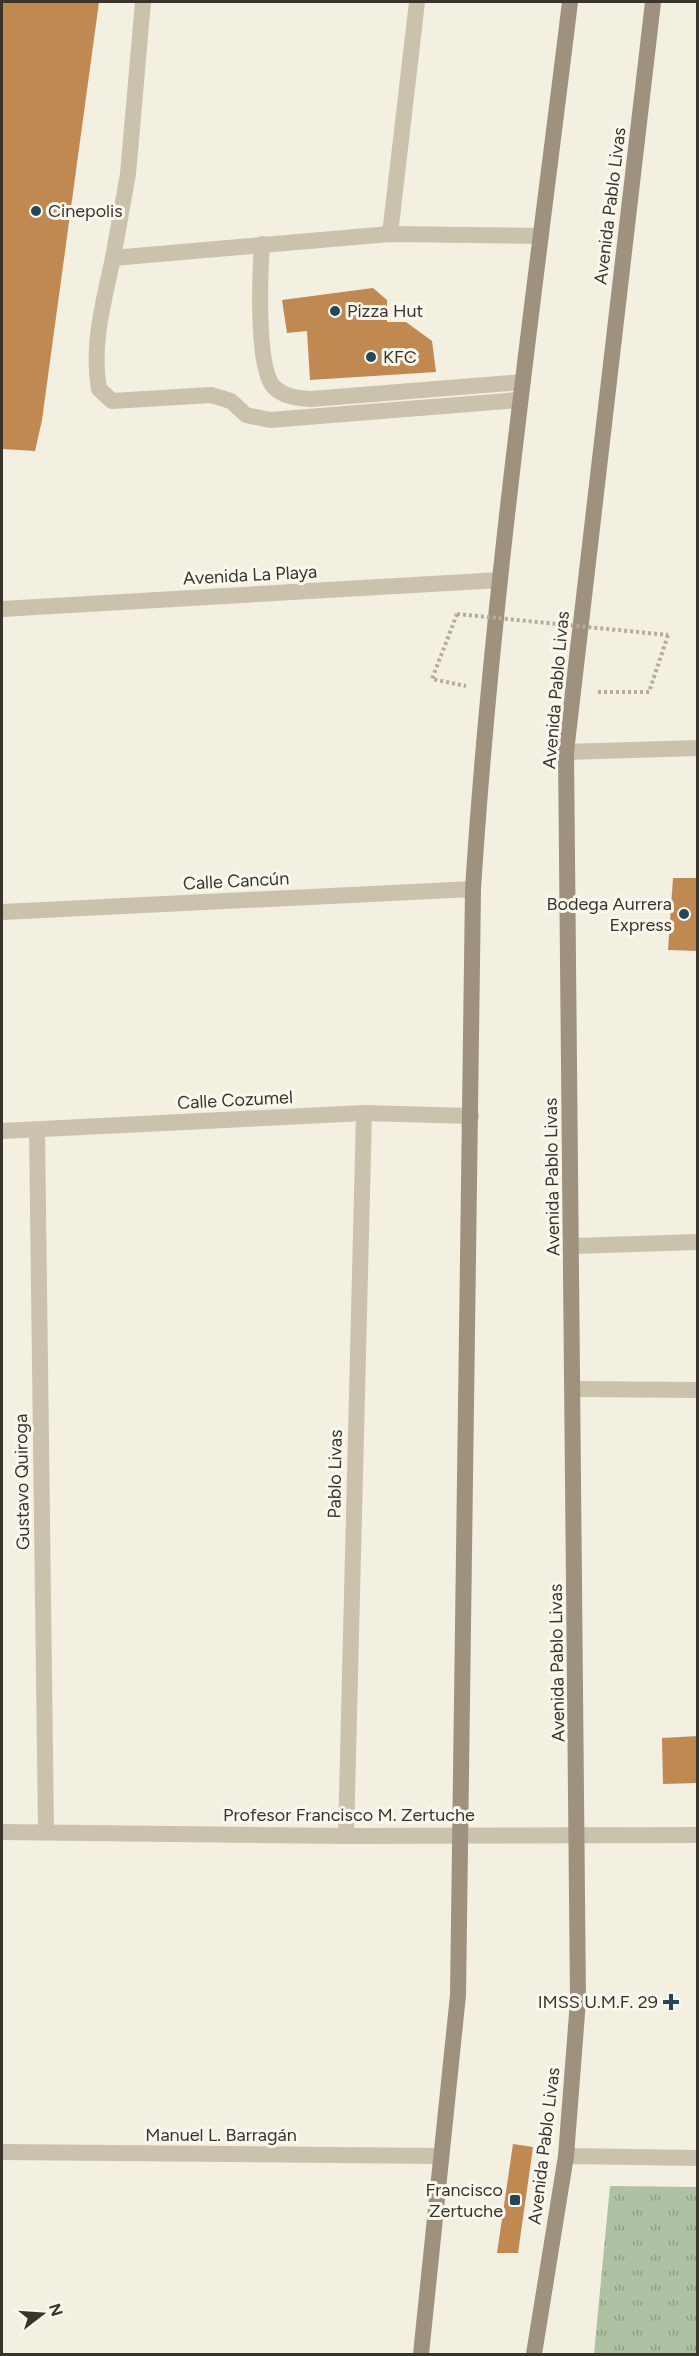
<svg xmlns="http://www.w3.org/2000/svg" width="699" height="2356" font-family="Figtree,sans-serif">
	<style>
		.park { fill: url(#park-tufts) }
		.building { fill: #c08952 }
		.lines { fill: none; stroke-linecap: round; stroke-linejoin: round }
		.path { stroke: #b6ad98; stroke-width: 4; stroke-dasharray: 3 3; stroke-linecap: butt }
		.service { stroke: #cbc2ad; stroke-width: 16 }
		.minor { stroke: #cbc2ad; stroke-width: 16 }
		.tertiary { stroke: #cbc2ad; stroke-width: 16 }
		.secondary { stroke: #9e927f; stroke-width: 16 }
		.path-bridge { stroke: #b6ad98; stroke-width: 4; stroke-dasharray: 3 3; stroke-linecap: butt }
		.poi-dot { fill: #234759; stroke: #faf8ee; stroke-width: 2 }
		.labels { text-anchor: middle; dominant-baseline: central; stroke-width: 6; stroke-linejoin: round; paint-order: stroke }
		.street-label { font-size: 18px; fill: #39342c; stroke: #faf8ee }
		.poi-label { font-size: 18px; fill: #39342c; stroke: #faf8ee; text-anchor: start }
	</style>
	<defs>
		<pattern id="park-tufts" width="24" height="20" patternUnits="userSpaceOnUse" patternTransform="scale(1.5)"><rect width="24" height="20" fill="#aec1a2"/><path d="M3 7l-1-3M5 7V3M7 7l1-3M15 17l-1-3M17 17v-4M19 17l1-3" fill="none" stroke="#8f9e84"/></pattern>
	</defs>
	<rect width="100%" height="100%" fill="#f3efe1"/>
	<!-- park -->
	<polygon class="park" points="610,2186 697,2187 697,2354 594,2354"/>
	<!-- building -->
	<g class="building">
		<polygon points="2,2 99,2 42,420 35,451 2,449"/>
		<polygon points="373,288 387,300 387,322 406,322 432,341 436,372 310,380 307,331 287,333 282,300"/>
		<polygon points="673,878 698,878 698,951 668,950"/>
		<polygon points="698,1736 698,1783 663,1784 662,1738"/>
		<polygon points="513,2144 533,2147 518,2253 497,2253"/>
	</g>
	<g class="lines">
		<!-- path -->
		<g class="path">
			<polyline points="457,614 432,679 466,686"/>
			<polyline points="598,692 649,692 668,635"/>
		</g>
		<!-- service -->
		<g class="service">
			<polyline points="143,2 128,174 113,258 390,234 541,236"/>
			<polyline points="390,234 417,2"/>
			<path d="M262,244c-2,29 -6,120 11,142 10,11 24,12 38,13l212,-17"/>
			<path d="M113,258c-9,42 -22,88 -14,131l13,12 99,-6 20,6 15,14 24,5 249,-20"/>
			<polyline points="572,1246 698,1242"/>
			<polyline points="573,1389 698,1390"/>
		</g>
		<!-- minor -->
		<g class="minor">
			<polyline points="2,609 500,580"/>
			<polyline points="566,752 698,748"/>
			<polyline points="2,912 473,889"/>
			<polyline points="37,1130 46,1832"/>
			<polyline points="2,1131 364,1113 471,1116"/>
			<polyline points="346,1836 364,1113"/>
			<polyline points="2,2152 441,2156"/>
			<polyline points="566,2156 698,2158"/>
		</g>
		<!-- tertiary -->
		<polyline class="tertiary" points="2,1832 346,1836 698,1835"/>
		<!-- secondary -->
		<g class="secondary">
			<path d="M421,2354l37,-359 15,-1106c19,-297 61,-592 97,-887"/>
			<polyline points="534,2354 566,2156 578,2001 566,752 653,2"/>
		</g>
		<!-- path-bridge -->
		<polyline class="path-bridge" points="457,614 668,635"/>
	</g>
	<!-- markers -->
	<g class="poi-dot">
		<circle cx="36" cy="211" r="6"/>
		<circle cx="335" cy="311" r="6"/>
		<circle cx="371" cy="357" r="6"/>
		<circle cx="684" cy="914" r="6"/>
		<path d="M668 1993h6v6h6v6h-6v6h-6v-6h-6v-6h6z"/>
		<rect x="509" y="2194" width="12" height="12" rx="3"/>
	</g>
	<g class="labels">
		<!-- street labels -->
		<g class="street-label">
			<text transform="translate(610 206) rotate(-83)">Avenida Pablo Livas</text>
			<text transform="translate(250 575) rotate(-3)">Avenida La Playa</text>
			<text transform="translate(556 690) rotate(-85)">Avenida Pablo Livas</text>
			<text transform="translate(236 881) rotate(-3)">Calle Cancún</text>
			<text transform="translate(235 1100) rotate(-3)">Calle Cozumel</text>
			<text transform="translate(552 1177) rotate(-91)">Avenida Pablo Livas</text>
			<text transform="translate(335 1474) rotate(-89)">Pablo Livas</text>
			<text transform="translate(22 1482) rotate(-91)">Gustavo Quiroga</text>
			<text transform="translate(557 1663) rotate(-91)">Avenida Pablo Livas</text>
			<text x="349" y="1815">Profesor Francisco M. Zertuche</text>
			<text x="221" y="2135">Manuel L. Barragán</text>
			<text transform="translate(544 2146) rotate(-83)">Avenida Pablo Livas</text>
		</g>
		<!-- poi labels -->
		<g class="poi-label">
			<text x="48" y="211">Cinepolis</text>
			<text x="347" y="311">Pizza Hut</text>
			<text x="383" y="357">KFC</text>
			<text x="672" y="904" text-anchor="end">Bodega Aurrera<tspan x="672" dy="21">Express</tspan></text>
			<text x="658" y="2002" text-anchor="end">IMSS U.M.F. 29</text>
			<text x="503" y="2190" text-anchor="end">Francisco<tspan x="503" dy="21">Zertuche</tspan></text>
		</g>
	</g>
	<!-- border -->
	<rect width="699" height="2356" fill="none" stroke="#39342c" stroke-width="6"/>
	<!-- north arrow -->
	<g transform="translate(42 2314) rotate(73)" stroke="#faf8ee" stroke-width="4.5" paint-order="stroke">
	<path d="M0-4.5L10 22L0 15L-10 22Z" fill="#39342c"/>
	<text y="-9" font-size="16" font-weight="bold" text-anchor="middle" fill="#39342c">N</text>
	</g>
</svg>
